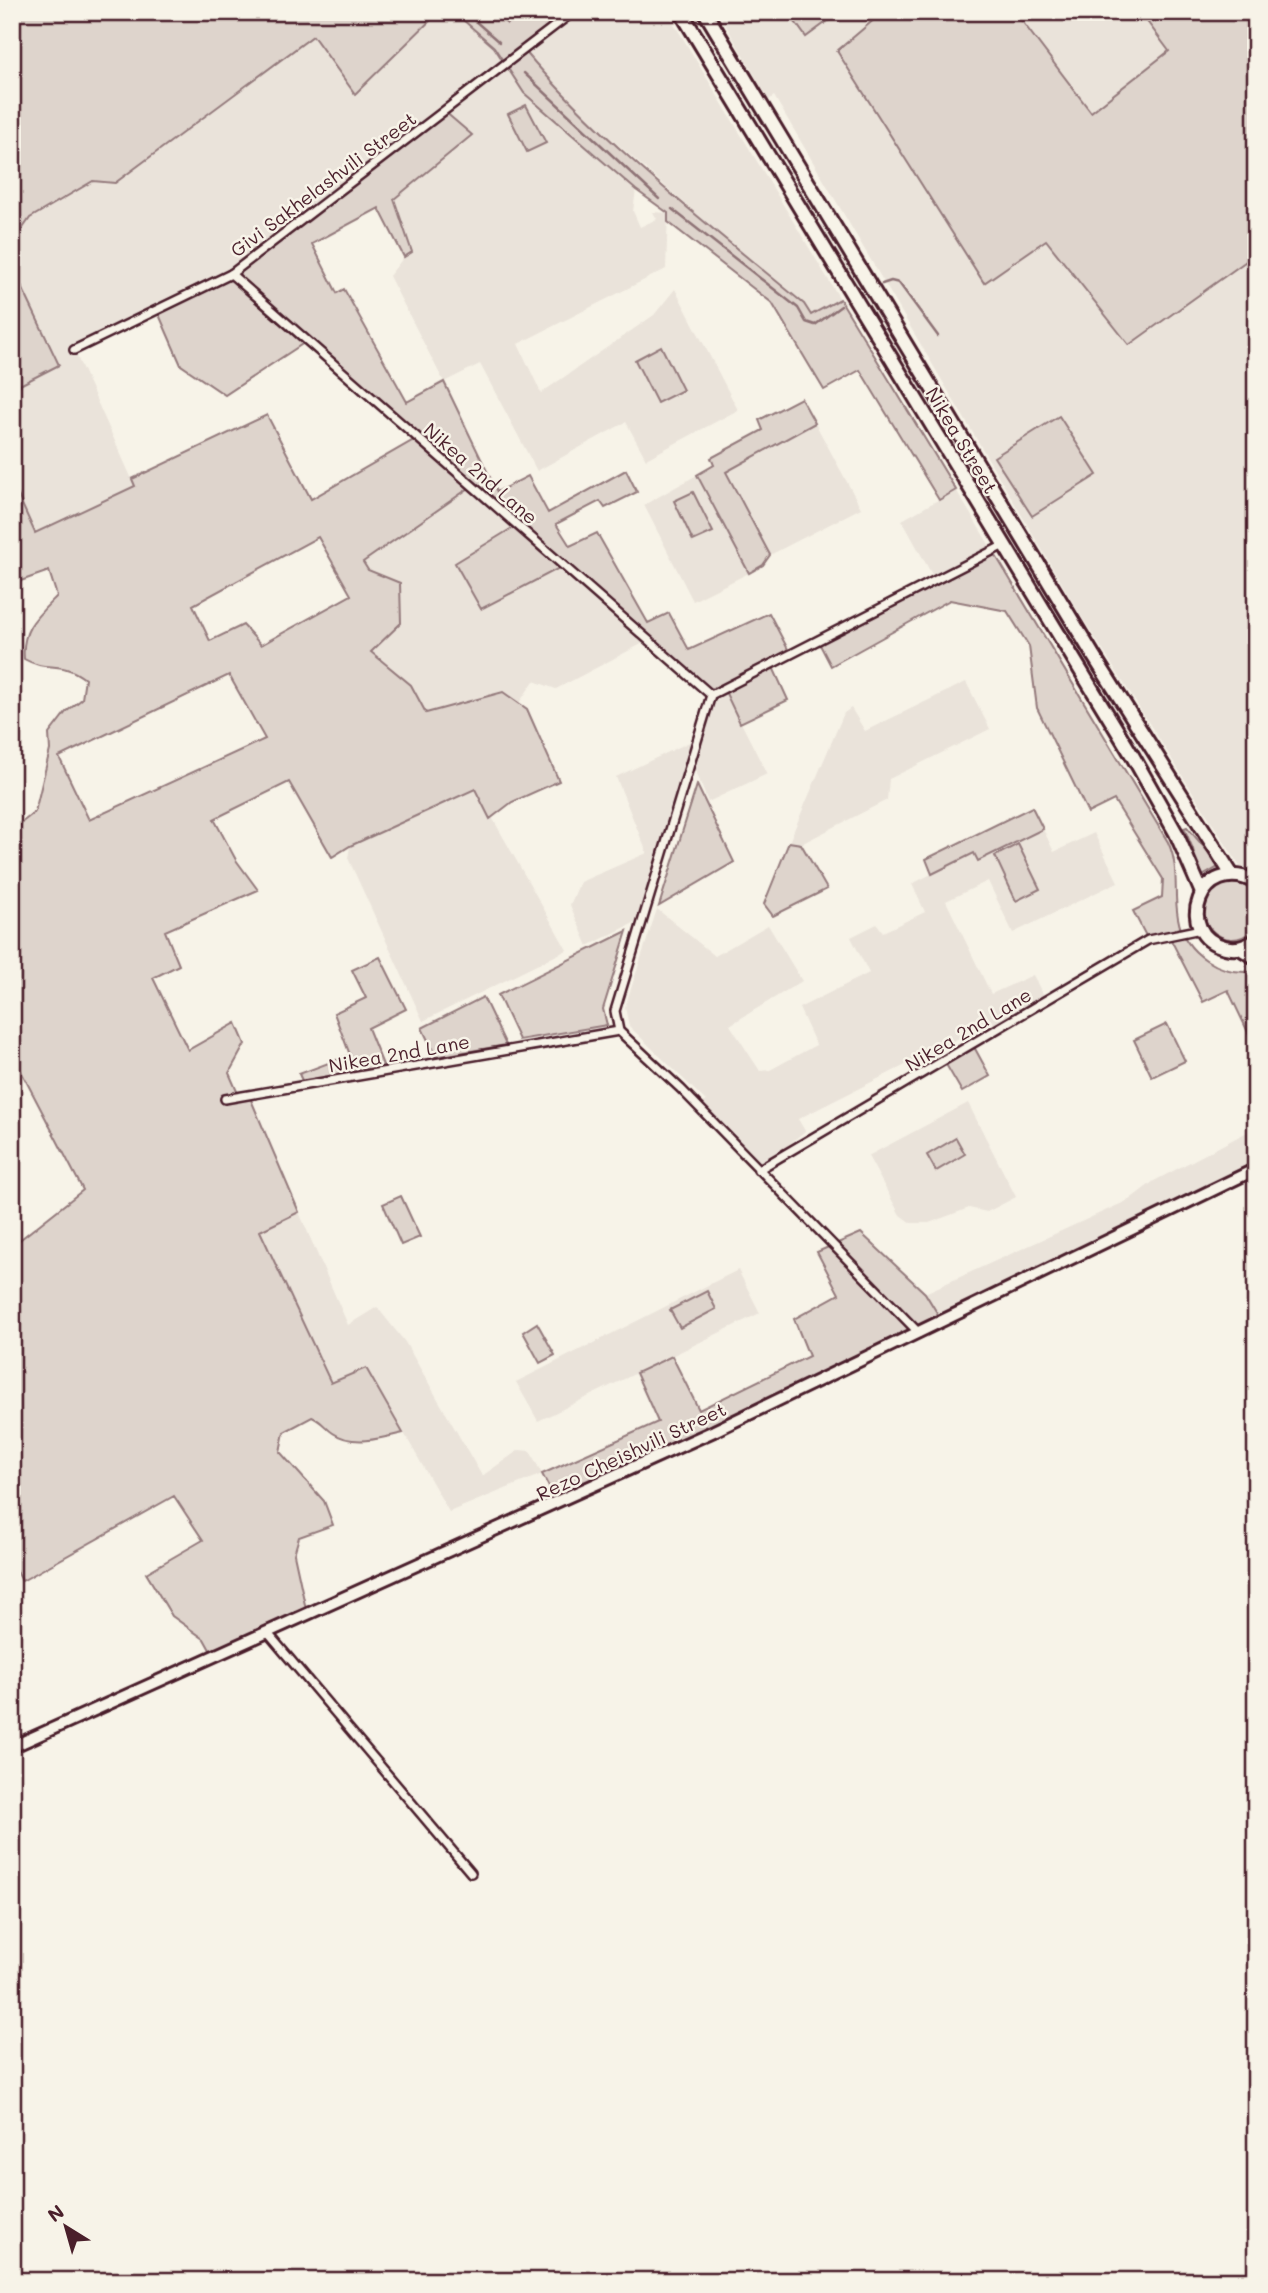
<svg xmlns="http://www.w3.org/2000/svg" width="1268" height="2293" font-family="Mali,sans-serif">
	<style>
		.built { fill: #eae3da }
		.green { fill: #ded4cc; stroke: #947a7c; stroke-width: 2; fill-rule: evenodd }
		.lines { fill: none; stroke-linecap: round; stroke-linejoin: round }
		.stream { stroke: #8e7275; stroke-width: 2.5 }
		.minor-casing { stroke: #4a1f2b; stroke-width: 12 }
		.secondary-casing { stroke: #4a1f2b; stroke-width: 16 }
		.primary-casing { stroke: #4a1f2b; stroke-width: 18 }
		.minor { stroke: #f7f3e8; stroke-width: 7 }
		.secondary { stroke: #f7f3e8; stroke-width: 10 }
		.primary { stroke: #f7f3e8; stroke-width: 12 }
		.labels { text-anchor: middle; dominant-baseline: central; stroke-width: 5; stroke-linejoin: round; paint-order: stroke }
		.street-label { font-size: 19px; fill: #4a1f2b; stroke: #f7f3e8 }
	</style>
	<rect width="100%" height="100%" fill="#f7f3e8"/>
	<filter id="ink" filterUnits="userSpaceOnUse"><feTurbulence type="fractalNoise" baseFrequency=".0143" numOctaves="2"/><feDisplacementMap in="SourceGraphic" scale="14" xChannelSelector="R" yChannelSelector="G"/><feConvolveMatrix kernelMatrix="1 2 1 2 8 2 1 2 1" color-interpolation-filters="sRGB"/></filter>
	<g filter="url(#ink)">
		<!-- built -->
		<g class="built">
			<polygon points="439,12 454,12 494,47 524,93 636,190 633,211 640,227 657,219 653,212 668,213 666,269 518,344 541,393 654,315 675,289 738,410 646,459 626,422 537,471 480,364 444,382 389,276 404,257 412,252 394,199 471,135 231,274 74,350 135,486 35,533 12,482 12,389 59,365 12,266 12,244 30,218 93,181 115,183 314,35 355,94"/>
			<polygon points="573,12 667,12 840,299 811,315 564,97 524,50"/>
			<polygon points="718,12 788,12 807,37 840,12 883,12 837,51 984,282 1046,240 1129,344 1256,254 1256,892 1081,616 774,96 769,100"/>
			<polygon points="1015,12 1140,12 1170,51 1091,112"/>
			<polygon points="815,423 861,508 770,555 726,472"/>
			<polygon points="697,475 749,573 693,601 644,505"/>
			<polygon points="473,486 517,525 481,609 563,566 649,640 556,689 534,681 519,703 503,692 426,713 411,685 371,651 401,623 363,562"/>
			<polygon points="956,490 993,551 936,582 902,520"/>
			<polygon points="966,682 990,729 889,779 887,800 801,844 789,842 844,713 851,708 865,731"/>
			<polygon points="724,689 767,774 708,802 692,762 644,918 588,946 570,905 580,882 647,853 616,777 698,738 711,695"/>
			<polygon points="476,789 567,950 423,1021 348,858 350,846"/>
			<polygon points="1043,829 1054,852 1094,833 1118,882 1013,933 988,881 946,901 991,994 1033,975 1046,1001 996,1031 993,1021 798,1119 805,1131 758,1170 698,1107 706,1101 629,1026 625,1007 657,909 715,956 768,925 802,981 730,1025 760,1071 770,1070 816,1045 799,1008 869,973 851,937 877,924 883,932 925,912 912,884 974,852 979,860"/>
			<polygon points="1251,1095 1256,1097 1256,1165 942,1321 925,1293 1129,1200 1154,1181 1253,1129"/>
			<polygon points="968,1103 1016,1197 987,1212 969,1208 929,1223 911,1223 900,1215 868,1156"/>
			<polygon points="299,1212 348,1325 377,1307 405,1342 482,1476 519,1450 530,1451 542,1474 449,1512 367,1368 332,1383 260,1230"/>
			<polygon points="738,1270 760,1313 538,1421 516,1382"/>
		</g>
		<!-- green -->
		<g class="green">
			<polygon points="12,12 439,12 355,94 313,36 115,183 93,181 30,218 12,244"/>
			<path d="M454,12h40l13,12 15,-12h51l-49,38c81,96 184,174 280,254l7,11 29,-16 116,191 -17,10 -79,-130 -36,20 -52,-87 -104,-81v-9l-32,-23 -112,-97 -30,-46z"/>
			<polygon points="788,12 840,12 806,37"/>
			<polygon points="883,12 1015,12 1091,112 1169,51 1140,12 1256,12 1256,254 1129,345 1046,240 984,283 837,51"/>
			<polygon points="526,105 546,143 527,152 508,114"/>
			<path d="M444,111l28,24 -78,64 18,53 -8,5 -25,-49 -67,36 25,49 7,-4 63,113 37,-20 53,110 31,-16 20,37 78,-43 11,22 -32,16 -5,-7 -44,23 14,22 27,-13 51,90 21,-10 20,37 80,-37 22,42 -19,10 16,35 -48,23 -16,-34 -13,6 -148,-129 -82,43 -26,-46 62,-38 -45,-39 -109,76 5,8 32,13 1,40 -30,29 40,33 15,28 77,-21 24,17 32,72 -47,21 -22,17 -15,-30 -125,57 -18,11 -43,-75 -75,37 22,41 22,30 -93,41 14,34 -26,13 35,72 48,-27 9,21 -16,29 10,23 10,-1 50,117 -39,19 71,152 35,-15 37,65c-20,5 -50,14 -70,0 -8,-5 -11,-12 -21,-16l-28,15 -4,20 44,49 9,24 -34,12 -5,17 13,60 -93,43 -10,-18 -32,-23 -26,-43 57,-33 -29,-44 -152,85 -10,-19v-316l71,-56 -71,-136v-202l9,-29 14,-11 15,-62 -1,-16 17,-22 16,-13 3,-20c-26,-20 -36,-6 -61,-20 -3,-30 13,-43 33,-63l-8,-25 -37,13v-102l23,51 100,-47 -3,-7 135,-64 44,84 106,-61 -110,-97 -82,54 -44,-30 -24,-55 74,-36zM318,537l33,58 -90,50 -18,-20 -33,16 -17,-36zM229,675l36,64 -176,81 -30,-63z"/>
			<polygon points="12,266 59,365 12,389"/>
			<polygon points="661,346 683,390 657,403 635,360"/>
			<polygon points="801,398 815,423 726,472 770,555 763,565 749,573 697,475 714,465 711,458 763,430 759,420"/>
			<polygon points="1059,416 1097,475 1032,516 994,457"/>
			<polygon points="693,492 713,532 693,541 674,501"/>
			<path d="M993,551l175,291c12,26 5,49 10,76 6,36 44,59 78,53v78l-28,-59 -25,12 -34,-66 -21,4 -15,-29 29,-14 1,-18 -49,-79 -26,13 -51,-105 -8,-62 -22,-35 -57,-11 -119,66 -13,-25z"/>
			<polygon points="697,785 734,862 659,906"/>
			<polygon points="1032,807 1043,829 978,861 974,853 932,874 926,859"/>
			<polygon points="1187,827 1220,866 1199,878 1193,849 1184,828"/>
			<polygon points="789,842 801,844 827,889 773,916 764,904"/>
			<polygon points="1018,844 1040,889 1016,901 995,856"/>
			<circle cx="1232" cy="911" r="28"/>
			<polygon points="627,931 603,1009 607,1025 519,1040 498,995"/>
			<polygon points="380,957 406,1009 368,1028 385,1070 304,1085 299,1074 350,1055 334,1013 366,998 352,970"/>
			<polygon points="483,997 506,1045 436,1057 422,1028"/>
			<polygon points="1167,1024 1185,1061 1152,1077 1134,1040"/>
			<polygon points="973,1045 990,1076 962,1092 944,1061"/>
			<polygon points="956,1138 965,1154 936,1171 927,1155"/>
			<polygon points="401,1196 420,1237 401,1245 383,1204"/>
			<polygon points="861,1233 925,1293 942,1321 558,1504 542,1474 658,1422 636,1373 672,1356 699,1410 809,1356 794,1319 839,1294 817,1252"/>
			<polygon points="707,1291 716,1309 680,1328 670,1310"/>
			<polygon points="537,1323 555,1355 540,1363 523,1332"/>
		</g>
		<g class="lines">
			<!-- stream -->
			<g class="stream">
				<polyline points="465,12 499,42"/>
				<polyline points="524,73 659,199"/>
				<polyline points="672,209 798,308 806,322 815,325 841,306"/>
				<polyline points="882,284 891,281 899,283 938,336"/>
			</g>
			<!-- minor casing -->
			<g class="minor-casing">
				<g id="minor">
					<polyline points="231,274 711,695"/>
					<polyline points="74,350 231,274 573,12"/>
					<polyline points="225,1099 619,1031"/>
					<polyline points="758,1170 1148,940 1201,929"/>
					<polyline points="919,1333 681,1089 619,1031 615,1011 711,695 1004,545"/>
					<polyline points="267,1632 471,1873"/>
				</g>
			</g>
			<!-- secondary casing -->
			<g class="secondary-casing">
				<polyline id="secondary" points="12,1747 714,1431 1256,1169"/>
			</g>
			<!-- primary casing -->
			<g class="primary-casing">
				<g id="primary">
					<polyline points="681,12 1132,755 1176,833 1202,893"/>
					<polyline points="705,12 1093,655 1232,875"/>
					<path d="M1256,882c-57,-29 -83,53 -31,65 11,3 22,0 31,-7"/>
					<polyline points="1240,948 1256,958"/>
				</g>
			</g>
			<!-- minor -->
			<use href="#minor" class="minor"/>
			<!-- secondary -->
			<use href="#secondary" class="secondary"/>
			<!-- primary -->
			<use href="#primary" class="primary"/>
		</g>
	</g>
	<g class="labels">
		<!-- street labels -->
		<g class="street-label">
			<text transform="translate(323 184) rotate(-37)">Givi Sakhelashvili Street</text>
			<text transform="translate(962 440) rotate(59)">Nikea Street</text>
			<text transform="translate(481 473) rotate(41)">Nikea 2nd Lane</text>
			<text transform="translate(968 1029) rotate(-31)">Nikea 2nd Lane</text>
			<text transform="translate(399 1053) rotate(-10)">Nikea 2nd Lane</text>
			<text transform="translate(631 1451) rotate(-25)">Rezo Cheishvili Street</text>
		</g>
	</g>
	<!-- margin -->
	<rect width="1268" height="2293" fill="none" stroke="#f7f3e8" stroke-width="42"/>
	<rect x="21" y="21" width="1226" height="2251" fill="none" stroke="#4a1f2b" stroke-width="2.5" filter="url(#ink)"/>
	<!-- north arrow -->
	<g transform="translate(66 2227) rotate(323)" stroke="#f7f3e8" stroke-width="5" paint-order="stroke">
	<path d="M0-5L12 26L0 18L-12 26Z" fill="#4a1f2b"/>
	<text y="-10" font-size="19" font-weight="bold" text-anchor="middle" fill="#4a1f2b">N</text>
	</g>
</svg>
